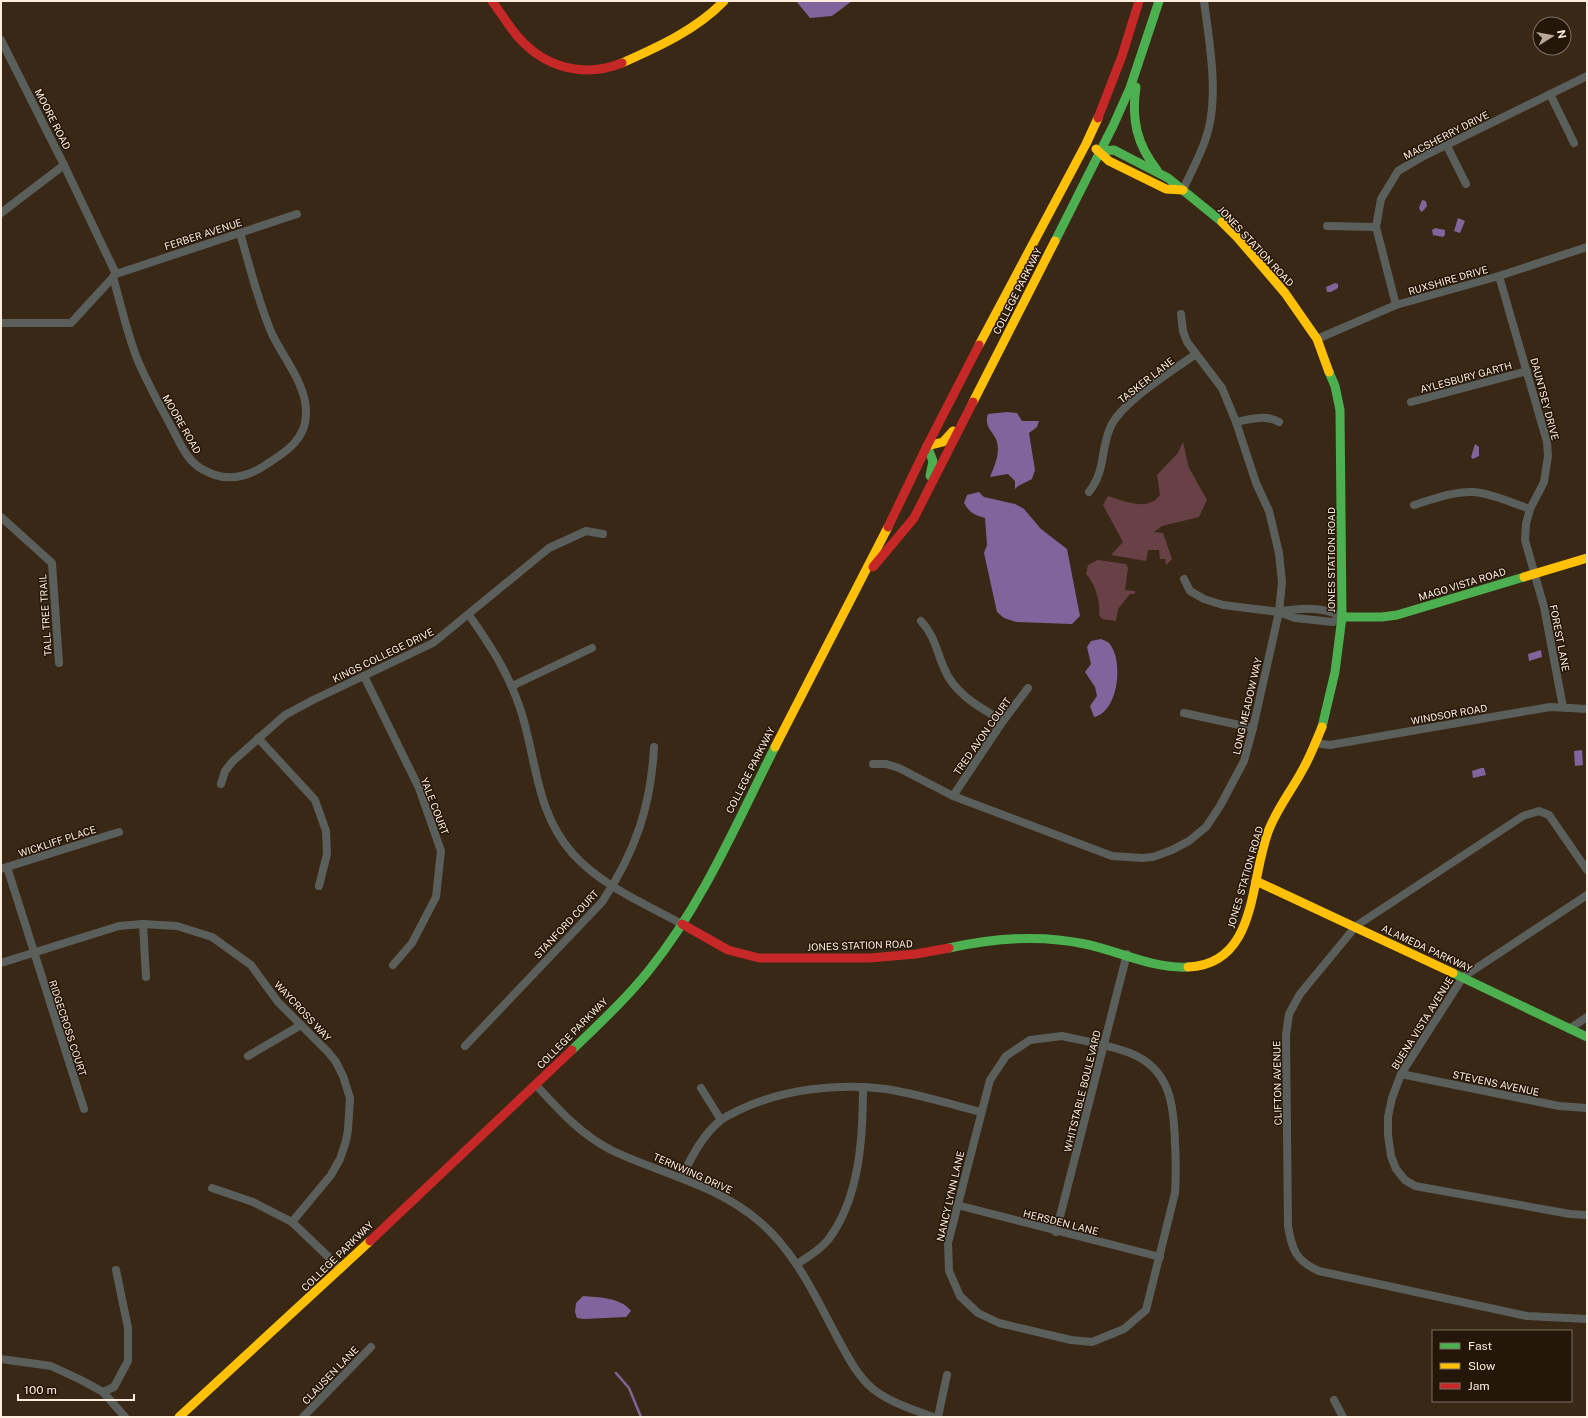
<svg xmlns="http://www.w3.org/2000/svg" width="1588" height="1418" font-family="'Public Sans',sans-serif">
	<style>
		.green { fill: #684147 }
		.water { fill: #7f659b }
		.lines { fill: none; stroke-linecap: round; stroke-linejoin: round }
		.stream { stroke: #7f659b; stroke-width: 2.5 }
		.street { stroke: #5b5f5c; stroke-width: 8 }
		.fast { stroke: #4caf50; stroke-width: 9 }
		.slow { stroke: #ffc107; stroke-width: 9 }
		.jam { stroke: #c62828; stroke-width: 9 }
		.labels { text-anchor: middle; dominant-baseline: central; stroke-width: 3; stroke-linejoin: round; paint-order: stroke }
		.street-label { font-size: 10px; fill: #feeddf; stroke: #241608 }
	</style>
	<rect width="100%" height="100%" fill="#392815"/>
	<!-- green -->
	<g class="green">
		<path d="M1183,442l6,26 18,32 -8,17 -37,9 -8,6 9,1 9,26 -6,6 -1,-6h-5l-1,-9h-11l-2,11 -35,-6 12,-13 -20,-37 5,-9c16,5 40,16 52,-1l-3,-20 21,-22z"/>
		<path d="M1098,560l28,4 2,4 -3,22 10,1v3h-5l-12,15 -2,12 -14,-2 -3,-4c2,-12 -4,-32 -13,-41l2,-9z"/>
	</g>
	<!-- water -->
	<g class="water">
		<polygon points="796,1 852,1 832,16 810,18"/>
		<polygon points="1422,200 1426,201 1427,206 1424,210 1421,212 1419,208"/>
		<polygon points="1458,218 1465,221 1460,233 1454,231"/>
		<polygon points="1435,228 1445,230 1445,235 1443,237 1433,235 1432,230"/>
		<polygon points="1335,283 1338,284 1338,288 1331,292 1327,292 1326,287"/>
		<path d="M1007,412l10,1 5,8h17l-2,6 -8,6 6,37 -3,9 -14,7 -3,3v-8l-7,-7 -18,3c5,-12 11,-25 6,-38 -5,-10 -12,-13 -8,-25z"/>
		<polygon points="1475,444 1479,447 1479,456 1473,459 1471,457"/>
		<path d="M979,492l5,5 31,7 9,5 17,20 26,20 13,67 -8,8 -56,-2 -12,-4 -7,-6 -13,-59 3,-8 -2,-27c-11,-3 -15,-5 -21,-15l3,-8z"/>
		<path d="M1101,639c2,1 6,2 8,4 15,17 10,69 -15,74l-4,-11 7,-10 -2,-9 -10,-15 6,-8 -4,-17 4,-6z"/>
		<polygon points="1541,650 1542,657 1529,661 1528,654"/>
		<polygon points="1582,750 1583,765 1575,766 1574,751"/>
		<polygon points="1481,768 1484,768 1486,775 1473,778 1472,771"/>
		<path d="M583,1296c15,1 39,2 48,15l-5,6 -42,2 -7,-1 -2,-6 1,-9z"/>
	</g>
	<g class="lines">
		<!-- stream -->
		<polyline class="stream" points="616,1373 629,1388 641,1417"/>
		<!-- street -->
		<g class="street">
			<polyline points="1,40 64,165 116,274"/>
			<polyline points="1550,94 1574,143"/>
			<polyline points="1447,146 1466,184"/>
			<path d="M1183,190c9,-21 21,-40 26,-63 9,-38 0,-87 -5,-126"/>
			<polyline points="1,213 64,165"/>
			<polyline points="1327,226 1376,227"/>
			<polyline points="1499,276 1547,442 1548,456 1544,482 1530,509 1526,524 1525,540 1544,607 1563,707"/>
			<path d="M113,277c8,28 14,57 25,84 10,23 22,45 34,67 8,15 15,33 30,41 23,14 45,9 65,-5 19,-12 39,-25 39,-50 1,-29 -22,-55 -34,-80 -14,-32 -22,-67 -32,-101"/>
			<polyline points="1396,305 1376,227 1381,199 1398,171 1422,157 1587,76"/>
			<polyline points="1,323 71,323 116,274 297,214"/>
			<polyline points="1317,339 1396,305 1499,276 1587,247"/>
			<polyline points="1411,402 1527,371"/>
			<path d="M1236,422c16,-3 29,-8 43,0"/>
			<path d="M1089,492c17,-22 11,-40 21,-64 11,-26 62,-57 86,-74"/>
			<path d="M1414,505c19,-6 40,-14 60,-13 20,2 38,11 56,17"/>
			<polyline points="1,517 52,563 59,663"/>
			<polyline points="1184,579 1190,591 1204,599 1223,605 1279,612 1295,618 1333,622 1342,617"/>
			<path d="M1279,612c20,-4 45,-6 63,5"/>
			<path d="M469,615c21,30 39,57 51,93 17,51 15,104 53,146 29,32 72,50 109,70"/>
			<path d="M921,621c14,15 15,29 23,47 10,26 37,40 59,53"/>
			<polyline points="364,676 419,788 441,851 436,897 412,943 393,965"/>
			<polyline points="512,686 592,648"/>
			<polyline points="1184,713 1253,728"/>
			<polyline points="258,738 315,800 326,831 327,854 319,886"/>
			<polyline points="1315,743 1330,745 1550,707 1587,709"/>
			<polyline points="873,764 886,764 899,768 953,796 1112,856 1142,858 1153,857 1172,850 1189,841 1206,827 1220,806 1244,761 1253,728 1279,612 1282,582 1279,553 1269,511 1256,483 1236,422 1222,388 1187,342 1183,331 1181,314"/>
			<polyline points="221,784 225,771 233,761 285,715 313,700 433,643 549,548 586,531 603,534"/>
			<polyline points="953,796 1003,721 1028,688"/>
			<polyline points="7,867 84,1109"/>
			<polyline points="1,869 119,832"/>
			<path d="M1587,870l-38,-55 -10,-4 -16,5 -167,110 -56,68 -11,20 -3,21 2,191c4,24 8,35 31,45l208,45 60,3"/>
			<polyline points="1587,895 1463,977 1401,1074 1392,1098 1388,1117 1388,1135 1391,1156 1396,1169 1405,1180 1415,1186 1570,1214 1587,1215"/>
			<polyline points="143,924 146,977"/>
			<polyline points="1,963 119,926 143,924 177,926 212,937 251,965 278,1002 328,1052 336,1062 343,1076 350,1098 348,1130 346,1141 340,1159 331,1175 292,1222"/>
			<polyline points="1569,1029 1587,1017"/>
			<path d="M1062,1036c22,5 47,9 68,17 41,16 44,53 45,91 1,17 1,33 0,49l-29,117 -22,19 -32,13 -21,-2 -72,-17 -21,-10 -18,-17 -11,-25 -1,-28 42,-163 16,-24 24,-16z"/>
			<path d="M465,1046l137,-144c33,-49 49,-96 52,-155"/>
			<polyline points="248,1056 301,1025"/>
			<polyline points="1401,1074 1559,1106 1587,1108"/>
			<path d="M536,1085c23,25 44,49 75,65 50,24 105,34 149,72 36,31 55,74 77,115 10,18 20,39 36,52 18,14 39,20 60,28"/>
			<polyline points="701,1088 721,1120"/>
			<path d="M682,1177c9,-20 21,-43 39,-57 5,-4 11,-6 16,-9 45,-22 99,-28 149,-22 32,5 64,15 95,23"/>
			<polyline points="212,1188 253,1202 292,1222 341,1269"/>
			<polyline points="957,1205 1160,1257"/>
			<polyline points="1056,1232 1127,954"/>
			<path d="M797,1264c11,-7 23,-14 31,-24 32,-42 35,-103 35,-153"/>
			<polyline points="1,1359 51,1366 81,1380 103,1392 125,1417"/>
			<polyline points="103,1392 114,1387 128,1361 128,1328 116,1270"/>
			<polyline points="1334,1400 1343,1417"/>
			<polyline points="303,1417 371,1347"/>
			<polyline points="938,1417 947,1375"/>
		</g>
		<!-- fast -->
		<g class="fast">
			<path d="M1136,87c-5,32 1,58 21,83"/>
			<polyline points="1100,151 1114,150 1168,178 1222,222"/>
			<polyline points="1055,241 1113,126 1130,88 1159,1"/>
			<polyline points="927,446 933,461 930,476"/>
			<polyline points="1342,617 1382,617 1397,615 1524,577"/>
			<polyline points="1322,727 1335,672 1342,617 1340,410 1335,386 1329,372"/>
			<path d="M949,948c45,-10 90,-14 136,-4 34,7 68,25 103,23"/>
			<polyline points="1453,973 1587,1037"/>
			<path d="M572,1050c27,-26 55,-52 78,-81 53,-66 87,-147 125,-222"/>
		</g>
		<!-- slow -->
		<g class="slow">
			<path d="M622,63c36,-16 74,-33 102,-62"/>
			<polyline points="1096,149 1109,161 1166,189 1183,190"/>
			<polyline points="1222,222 1237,237 1285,293 1317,339 1329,372"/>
			<polyline points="979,345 1086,144 1098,118"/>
			<polyline points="973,402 1055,241"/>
			<polyline points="927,446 943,442 953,431"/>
			<polyline points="1524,577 1587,558"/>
			<polyline points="775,747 888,527"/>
			<polyline points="1256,881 1453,973"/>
			<path d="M1188,967c72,-3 61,-92 82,-140 9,-21 23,-39 33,-58 8,-14 13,-28 19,-42"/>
			<polyline points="179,1417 370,1241"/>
		</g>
		<!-- jam -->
		<g class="jam">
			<path d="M492,1c9,12 17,26 27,37 27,30 65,40 103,25"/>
			<polyline points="1098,118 1122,56 1139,1"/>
			<polyline points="888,527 927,446 979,345"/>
			<polyline points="873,567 914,518 973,402"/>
			<polyline points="682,924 728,950 759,958 870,958 916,954 949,948"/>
			<polyline points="370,1241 572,1050"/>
		</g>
	</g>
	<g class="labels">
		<!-- street labels -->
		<g class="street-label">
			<text transform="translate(53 119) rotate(63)">MOORE ROAD</text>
			<text transform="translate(1446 135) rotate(-27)">MACSHERRY DRIVE</text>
			<text transform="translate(203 234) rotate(-18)">FERBER AVENUE</text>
			<text transform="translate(1256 246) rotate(47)">JONES STATION ROAD</text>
			<text transform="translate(1448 280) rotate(-16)">RUXSHIRE DRIVE</text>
			<text transform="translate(1017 291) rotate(-63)">COLLEGE PARKWAY</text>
			<text transform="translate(1466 377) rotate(-15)">AYLESBURY GARTH</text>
			<text transform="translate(1146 380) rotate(-38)">TASKER LANE</text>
			<text transform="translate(1545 399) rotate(75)">DAUNTSEY DRIVE</text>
			<text transform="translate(182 424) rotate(60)">MOORE ROAD</text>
			<text transform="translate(1331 560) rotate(-90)">JONES STATION ROAD</text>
			<text transform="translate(1462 584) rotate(-17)">MAGO VISTA ROAD</text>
			<text transform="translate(45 615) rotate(-94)">TALL TREE TRAIL</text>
			<text transform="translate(1560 638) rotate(79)">FOREST LANE</text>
			<text transform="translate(383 655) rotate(-26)">KINGS COLLEGE DRIVE</text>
			<text transform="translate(1247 706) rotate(-77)">LONG MEADOW WAY</text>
			<text transform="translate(1449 714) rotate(-10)">WINDSOR ROAD</text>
			<text transform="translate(982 736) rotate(-55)">TRED AVON COURT</text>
			<text transform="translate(750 770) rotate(-63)">COLLEGE PARKWAY</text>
			<text transform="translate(435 806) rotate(69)">YALE COURT</text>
			<text transform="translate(57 841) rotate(-18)">WICKLIFF PLACE</text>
			<text transform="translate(1245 877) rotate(-74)">JONES STATION ROAD</text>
			<text transform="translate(566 924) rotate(-47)">STANFORD COURT</text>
			<text transform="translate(860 945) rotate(-2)">JONES STATION ROAD</text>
			<text transform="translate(1427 948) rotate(25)">ALAMEDA PARKWAY</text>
			<text transform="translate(303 1011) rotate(47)">WAYCROSS WAY</text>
			<text transform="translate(1422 1023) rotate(-58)">BUENA VISTA AVENUE</text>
			<text transform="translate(68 1028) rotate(72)">RIDGECROSS COURT</text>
			<text transform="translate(572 1033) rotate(-45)">COLLEGE PARKWAY</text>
			<text transform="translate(1277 1083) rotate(-91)">CLIFTON AVENUE</text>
			<text transform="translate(1496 1083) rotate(12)">STEVENS AVENUE</text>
			<text transform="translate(1082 1091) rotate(-76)">WHITSTABLE BOULEVARD</text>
			<text transform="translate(693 1173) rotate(24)">TERNWING DRIVE</text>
			<text transform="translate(950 1196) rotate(-77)">NANCY LYNN LANE</text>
			<text transform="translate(1061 1222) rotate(14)">HERSDEN LANE</text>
			<text transform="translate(337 1256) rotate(-44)">COLLEGE PARKWAY</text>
			<text transform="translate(330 1375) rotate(-46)">CLAUSEN LANE</text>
		</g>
	</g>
	<!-- border -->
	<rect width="1588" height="1418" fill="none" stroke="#feeddf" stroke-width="4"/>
	<!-- legend -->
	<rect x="1432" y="1330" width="140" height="72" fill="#241608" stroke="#7b6c5e"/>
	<rect x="1440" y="1343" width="20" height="6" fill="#4caf50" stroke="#7b6c5e"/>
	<text x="1468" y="1350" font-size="12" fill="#feeddf">Fast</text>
	<rect x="1440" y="1363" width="20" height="6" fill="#ffc107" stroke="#7b6c5e"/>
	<text x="1468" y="1370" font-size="12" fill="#feeddf">Slow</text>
	<rect x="1440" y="1383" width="20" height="6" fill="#c62828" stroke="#7b6c5e"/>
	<text x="1468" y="1390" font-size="12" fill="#feeddf">Jam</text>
	<!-- north arrow -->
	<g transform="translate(1552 36) rotate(79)"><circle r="19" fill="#241608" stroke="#7b6c5e"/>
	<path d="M0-3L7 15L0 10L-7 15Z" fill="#b9a898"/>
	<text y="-6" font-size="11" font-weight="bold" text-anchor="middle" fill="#feeddf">N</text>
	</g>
	<!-- scale -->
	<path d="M18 1394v6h116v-6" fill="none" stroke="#feeddf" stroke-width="2"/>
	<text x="24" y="1394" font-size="12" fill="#feeddf" stroke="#241608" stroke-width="3" paint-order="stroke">100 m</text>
</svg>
